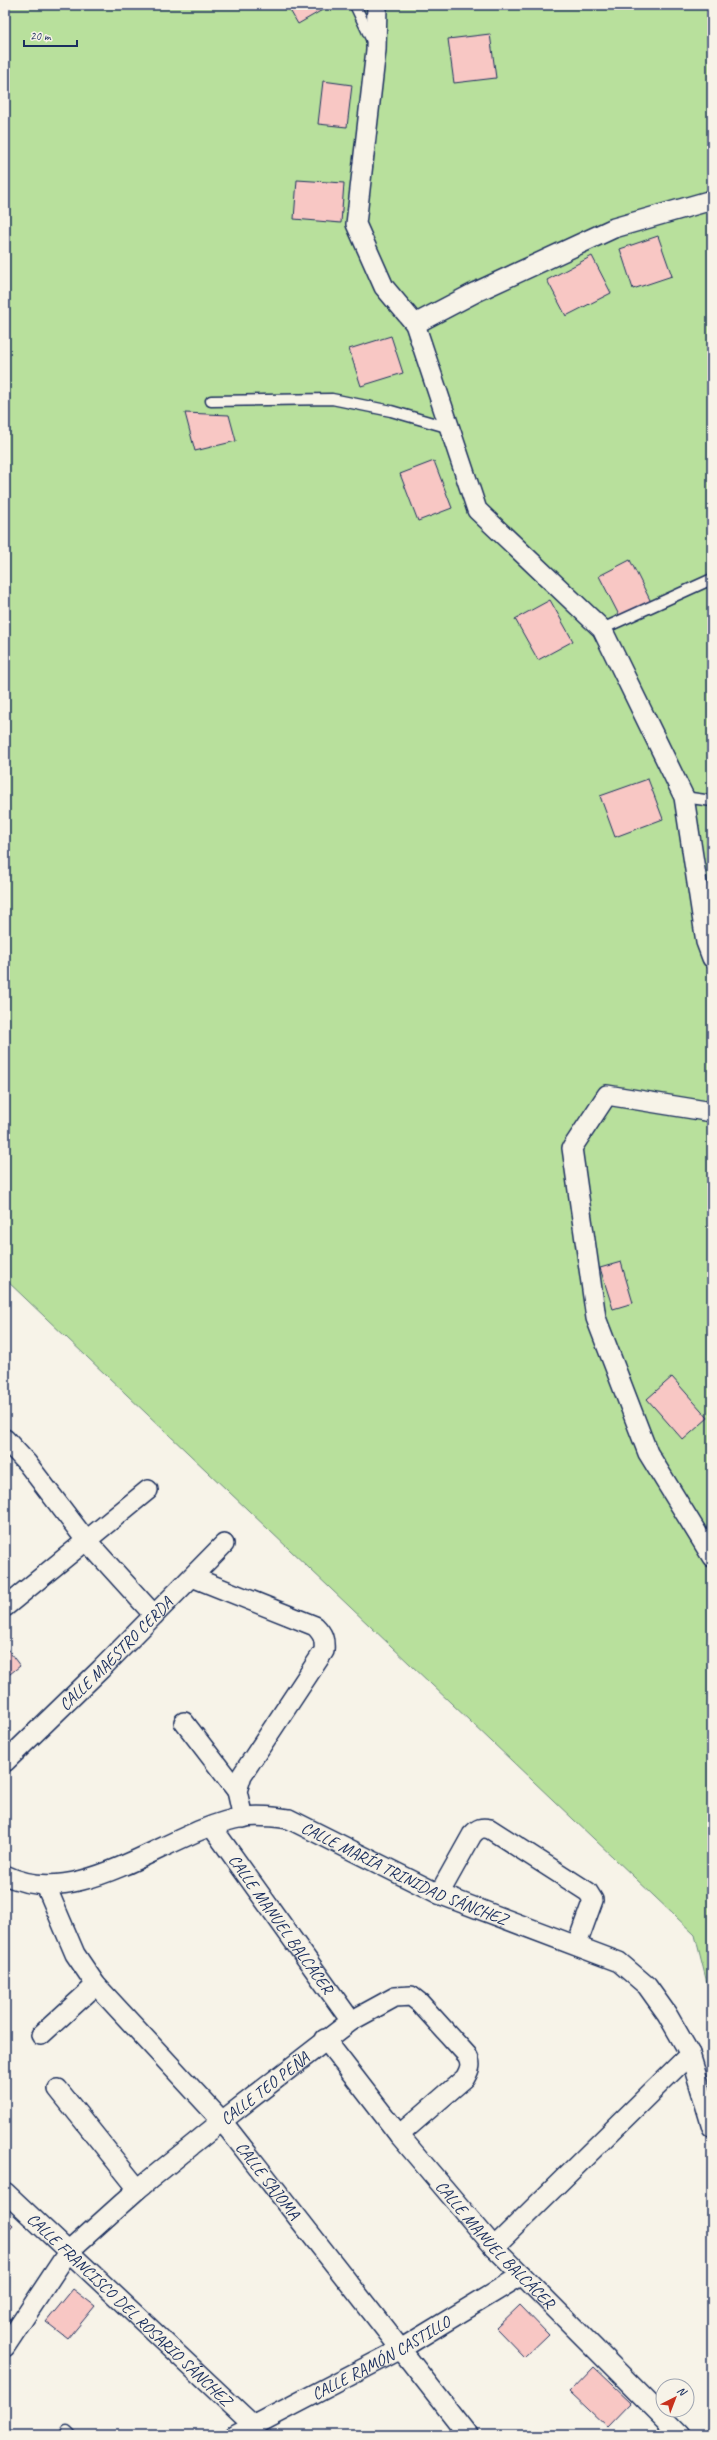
<svg xmlns="http://www.w3.org/2000/svg" width="717" height="2440" font-family="Caveat,sans-serif">
	<style>
		.green { fill: #b8e09c; stroke: #6a887d }
		.building { fill: #f8c7c4; stroke: #1b2f5e }
		.lines { fill: none; stroke-linecap: round; stroke-linejoin: round }
		.service-casing { stroke: #1b2f5e; stroke-width: 13 }
		.minor-casing { stroke: #1b2f5e; stroke-width: 22 }
		.service { stroke: #f7f3e8; stroke-width: 10 }
		.minor { stroke: #f7f3e8; stroke-width: 19 }
		.labels { text-anchor: middle; dominant-baseline: central; stroke-width: 3.5; stroke-linejoin: round; paint-order: stroke }
		.street-label { font-size: 17px; fill: #1b2f5e; stroke: #f7f3e8 }
	</style>
	<rect width="100%" height="100%" fill="#f7f3e8"/>
	<filter id="ink" filterUnits="userSpaceOnUse"><feTurbulence type="fractalNoise" baseFrequency=".025" numOctaves="2"/><feDisplacementMap in="SourceGraphic" scale="8" xChannelSelector="R" yChannelSelector="G"/><feConvolveMatrix kernelMatrix="1 2 1 2 8 2 1 2 1" color-interpolation-filters="sRGB"/></filter>
	<g filter="url(#ink)">
		<!-- green -->
		<polygon class="green" points="5,5 712,5 712,2003 695,1935 5,1279"/>
		<!-- building -->
		<g class="building">
			<polygon points="287,5 331,5 298,24"/>
			<polygon points="490,34 496,78 454,83 448,39"/>
			<polygon points="323,81 352,85 347,127 318,124"/>
			<polygon points="297,180 344,183 341,223 294,219"/>
			<polygon points="658,236 672,276 633,289 620,249"/>
			<polygon points="592,256 611,293 566,316 547,280"/>
			<polygon points="391,336 403,373 361,386 349,349"/>
			<polygon points="185,413 229,415 236,441 195,451"/>
			<polygon points="434,461 452,508 418,521 400,474"/>
			<polygon points="630,560 651,602 620,617 599,576"/>
			<polygon points="550,600 573,641 538,660 515,619"/>
			<polygon points="648,779 663,819 615,837 600,796"/>
			<polygon points="621,1262 633,1303 613,1309 600,1268"/>
			<polygon points="672,1377 708,1418 683,1440 647,1399"/>
			<polygon points="5,1646 20,1666 5,1678"/>
			<polygon points="5,2218 13,2225 5,2234"/>
			<polygon points="73,2289 95,2306 68,2339 46,2322"/>
			<polygon points="520,2305 548,2334 524,2357 496,2328"/>
			<polygon points="594,2367 631,2402 607,2427 570,2392"/>
		</g>
		<g class="lines">
			<!-- service casing -->
			<g class="service-casing">
				<g id="service">
					<polyline points="355,5 373,43"/>
					<polyline points="211,401 332,399 391,411 450,428"/>
					<polyline points="602,629 712,579"/>
					<polyline points="684,797 712,801"/>
					<polyline points="67,2431 71,2435"/>
				</g>
			</g>
			<!-- minor casing -->
			<g class="minor-casing">
				<g id="minor">
					<polyline points="377,5 376,50 356,224 384,287 415,324 477,510 602,629 684,797 706,942 712,958"/>
					<polyline points="415,324 476,292 614,228 712,200"/>
					<polyline points="712,1112 607,1095 572,1148 596,1318 648,1453 712,1557"/>
					<polyline points="5,1439 27,1463 85,1539 154,1615"/>
					<path d="M192,1577l123,49c8,8 10,13 9,25l-82,124 -5,16 6,27"/>
					<polyline points="5,1607 148,1490"/>
					<polyline points="184,1722 237,1791"/>
					<path id="s1" d="M5,1762l96,-93 123,-125"/>
					<path id="s2" d="M212,1827l139,194"/>
					<path id="s3" d="M5,1875c77,38 164,-46 239,-58 16,-2 30,0 45,2l150,75 180,68 28,24 20,28 23,40 22,73"/>
					<path id="s4" d="M46,1886l29,68 21,31 126,136 246,314"/>
					<path d="M439,1894l33,-59c6,-7 10,-8 18,-6l98,63 5,8 -16,44"/>
					<polyline points="41,2035 96,1985"/>
					<path id="s5" d="M325,2039l74,96 95,112 187,188"/>
					<polyline points="58,2089 138,2189"/>
					<path id="s6" d="M5,2192l249,234"/>
					<polyline points="494,2247 690,2054"/>
					<path id="s7" d="M5,2347l63,-95 70,-63 84,-68 129,-100 44,-24 16,-1 9,7 47,52c5,9 3,14 -2,23l-66,57"/>
					<path id="s8" d="M236,2435l163,-85 123,-75"/>
				</g>
			</g>
			<!-- service -->
			<use href="#service" class="service"/>
			<!-- minor -->
			<use href="#minor" class="minor"/>
		</g>
	</g>
	<g class="labels">
		<!-- street labels -->
		<g class="street-label">
			<text stroke="none"><textPath href="#s1" startOffset="155">CALLE MAESTRO CERDA</textPath></text>
			<text stroke="none"><textPath href="#s3" startOffset="426">CALLE MARÍA TRINIDAD SÁNCHEZ</textPath></text>
			<text stroke="none"><textPath href="#s2" startOffset="119">CALLE MANUEL BALCÁCER</textPath></text>
			<text stroke="none"><textPath href="#s7" startOffset="370">CALLE TEO PEÑA</textPath></text>
			<text stroke="none"><textPath href="#s4" startOffset="372">CALLE SAJOMA</textPath></text>
			<text stroke="none"><textPath href="#s5" startOffset="267">CALLE MANUEL BALCÁCER</textPath></text>
			<text stroke="none"><textPath href="#s6" startOffset="171">CALLE FRANCISCO DEL ROSARIO SÁNCHEZ</textPath></text>
			<text stroke="none"><textPath href="#s8" startOffset="164">CALLE RAMÓN CASTILLO</textPath></text>
		</g>
	</g>
	<!-- margin -->
	<rect width="717" height="2440" fill="none" stroke="#f7f3e8" stroke-width="20"/>
	<rect x="10" y="10" width="697" height="2420" fill="none" stroke="#1b2f5e" stroke-width="1.5" filter="url(#ink)"/>
	<!-- north arrow -->
	<g transform="translate(675 2398) rotate(42)"><circle r="19" fill="#f7f3e8" stroke="#9fa5b1"/>
	<path d="M0-3L7 15L0 10L-7 15Z" fill="#c8321e"/>
	<text y="-6" font-size="11" font-weight="bold" text-anchor="middle" fill="#1b2f5e">N</text>
	</g>
	<!-- scale -->
	<path d="M24 40v6h53v-6" fill="none" stroke="#1b2f5e" stroke-width="2"/>
	<text x="30" y="40" font-size="12" fill="#1b2f5e" stroke="#f7f3e8" stroke-width="3" paint-order="stroke">20 m</text>
</svg>
